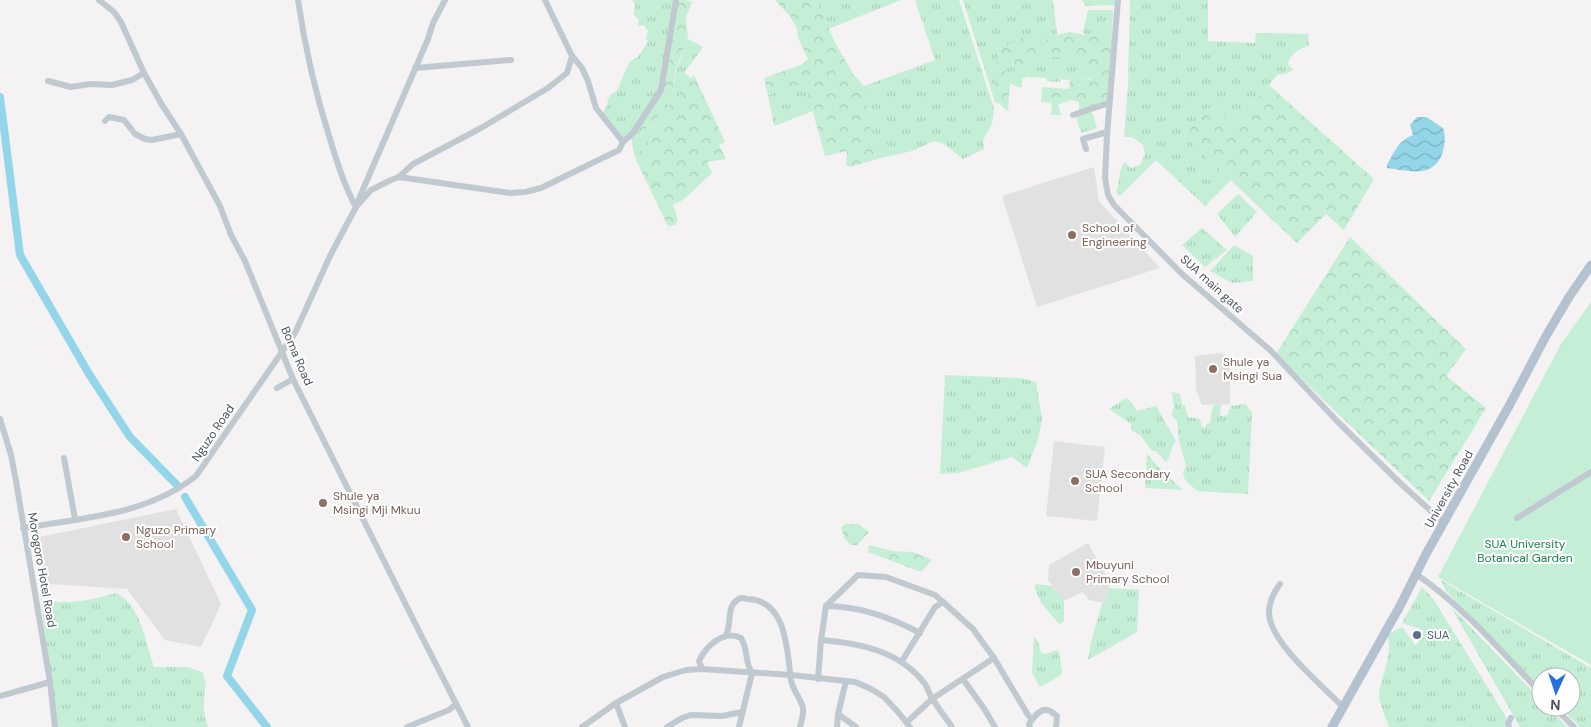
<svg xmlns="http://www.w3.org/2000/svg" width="1591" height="727" font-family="'DM Sans',sans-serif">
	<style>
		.education { fill: #e2e1e2 }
		.grass { fill: url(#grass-tufts) }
		.forest { fill: url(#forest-crowns) }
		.green { fill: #c4eed5 }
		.water { fill: url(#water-waves) }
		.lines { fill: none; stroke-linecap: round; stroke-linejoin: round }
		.river { stroke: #94d6e9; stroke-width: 8 }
		.minor { stroke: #c1c9d0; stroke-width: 6 }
		.major { stroke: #b4c1cf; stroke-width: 9 }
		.education-dot { fill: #8d6e63; stroke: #fff; stroke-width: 2 }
		.service-dot { fill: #5c6f8a; stroke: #fff; stroke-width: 2 }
		.labels { text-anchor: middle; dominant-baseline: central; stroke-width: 4; stroke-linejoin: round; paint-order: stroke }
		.education-label { font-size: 12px; fill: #785e54; stroke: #fff; text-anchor: start }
		.street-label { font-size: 12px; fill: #4b555f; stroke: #fff }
		.park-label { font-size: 12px; fill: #1c7f50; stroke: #fff }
		.service-label { font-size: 12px; fill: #4e5e75; stroke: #fff; text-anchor: start }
	</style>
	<defs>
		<pattern id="grass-tufts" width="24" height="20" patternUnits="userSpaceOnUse" patternTransform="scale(1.25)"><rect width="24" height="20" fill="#c4eed5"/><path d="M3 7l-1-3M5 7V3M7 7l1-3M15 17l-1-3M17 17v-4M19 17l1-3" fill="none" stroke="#aaceb9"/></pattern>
		<pattern id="forest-crowns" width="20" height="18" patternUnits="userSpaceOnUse" patternTransform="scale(1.25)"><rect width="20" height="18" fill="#c4eed5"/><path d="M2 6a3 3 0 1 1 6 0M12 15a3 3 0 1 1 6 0" fill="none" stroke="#aaceb9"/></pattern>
		<pattern id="water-waves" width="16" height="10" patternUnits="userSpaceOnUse" patternTransform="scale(1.25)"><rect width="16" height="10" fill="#94d6e9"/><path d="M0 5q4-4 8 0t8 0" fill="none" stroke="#7bb0c0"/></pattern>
	</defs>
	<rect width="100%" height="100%" fill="#f4f2f2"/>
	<!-- education -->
	<g class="education">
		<polygon points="1094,167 1099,201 1160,268 1037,307 1002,196"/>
		<polygon points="1221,353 1230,359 1230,404 1202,405 1196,390 1195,356"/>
		<polygon points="1054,441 1105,447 1097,521 1046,516"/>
		<polygon points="176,509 221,604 201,647 165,640 127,589 49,584 34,538"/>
		<polygon points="1088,543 1110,583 1105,603 1089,600 1083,592 1064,601 1048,580 1049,565"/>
	</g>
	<!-- grass -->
	<g class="grass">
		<polygon points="632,0 676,0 661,90 636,129 641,134 660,114 673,90 677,68 688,39 703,47 684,73 692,79 673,105 664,111 664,118 648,144 648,156 639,150 633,150 631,135 623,142 602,115 608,103 607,101 612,93 617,91 629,62 638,57 648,42 646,38 648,31 644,25 637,26 639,20 634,15 635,4"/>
		<polygon points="813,0 901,0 828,29 817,4"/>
		<polygon points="915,0 959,0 994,109 992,124 983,140 984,149 963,159 944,144 934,141 912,151 881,158 871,128 875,116 866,105 864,86 935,60"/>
		<path d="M963,0h90l4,34c-5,2 -7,5 -12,6 -6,2 -12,0 -18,0l-28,21 -2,20 3,23 -5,-2z"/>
		<polygon points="1082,0 1118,0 1117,5 1086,6"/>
		<path d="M1130,0h78v41l47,2 1,-10 52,1 1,11c-10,5 -18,7 -21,19l5,6 -8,4 -8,1 -8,10 -37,40 -48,10 47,45 -26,26 -49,-46 -35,35 -3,1 -2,-4c5,-10 1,-21 9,-30l6,6 9,-3 5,-11 -2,-9 -11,-8h-8l4,-51z"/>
		<polygon points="1088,10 1113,10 1112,34 1085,35 1083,32"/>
		<path d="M1033,56c17,1 39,-2 50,14h9l3,2 1,8 -17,-3 -9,3 -10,-1v3l-13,-1 -1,-3 -19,-1 -5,2v8h-4l-14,-6 2,-12 3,-3z"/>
		<polygon points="805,82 813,111 774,126 768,95"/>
		<polygon points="1091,109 1097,128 1081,133 1075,114"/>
		<polygon points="1238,194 1257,212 1235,237 1217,214"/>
		<polygon points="1202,228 1227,250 1205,267 1182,245"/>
		<polygon points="1234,245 1253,256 1253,281 1232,283 1210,271"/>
		<polygon points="945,375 1020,378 1036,382 1042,419 1038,440 1027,468 1012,457 958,473 940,474"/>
		<polygon points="1172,392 1180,394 1182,405 1185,405 1188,417 1200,419 1202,428 1206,427 1206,424 1210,423 1213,405 1221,404 1220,416 1227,415 1231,406 1245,404 1252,412 1248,494 1197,491 1185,480 1183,472 1186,466 1179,441 1177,421 1171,415 1174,408"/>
		<path d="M1126,398l7,6 4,7 19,-5 20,35c-6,8 -6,17 -10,21l-10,-11h-4l-11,-15 -10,-6v-6l-22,-15z"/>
		<polygon points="1147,454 1164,473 1183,490 1145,488"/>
		<polygon points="1441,580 1591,668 1591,727 1580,727 1560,707 1571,707 1571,677 1541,677 1541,688 1446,591"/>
		<polygon points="1036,584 1052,586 1064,601 1064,622 1059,624 1042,604 1034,587"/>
		<path d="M1422,587l12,13 72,117 -1,10h-116c-3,-9 -11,-26 -10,-34 2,-15 16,-44 7,-58l16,-8 14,19 8,-16 -22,-7z"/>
		<polygon points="1109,588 1139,590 1137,632 1088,660 1091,642 1102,603 1105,603"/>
		<path d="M117,593c23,12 29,50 37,74h33l15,5c6,14 3,13 2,27 -1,10 1,19 4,28h-152l-15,-128c30,7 47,1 76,-6z"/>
		<polygon points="1451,607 1541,700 1541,707 1548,707 1567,727 1520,727"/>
		<polygon points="1034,636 1038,642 1041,653 1045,654 1057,650 1059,652 1062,672 1060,676 1040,687 1032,673"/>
	</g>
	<!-- forest -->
	<g class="forest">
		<polygon points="676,0 685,0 692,2 686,17 688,39 676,68 673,90 660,114 641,134 636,129 661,90"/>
		<polygon points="775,0 813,0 817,4 837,46 853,74 864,86 866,105 875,116 871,128 881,158 850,167 846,165 847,151 825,156 805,83 768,95 764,78 801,65 808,59 798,38 797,29 790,16"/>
		<path d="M1070,32l15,3 30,-1 -8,67 -28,12v-11l-9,-2 -12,5 3,10h-10l1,-12 -11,-1 1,-15 27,2 1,-9 9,-3 12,3 4,-8 -12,-2c-11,-17 -33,-12 -50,-14l-3,7 -12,7 -9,-4 -3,3 -2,11 6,3 -2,28c-4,-2 -7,-5 -9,-9 -5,-15 -3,-39 2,-54l20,-10 6,1 4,-6 6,8 10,-1 5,-4z"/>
		<polygon points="694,75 725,142 719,145 726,159 707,162 712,173 683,200 673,205 678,220 675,225 668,226 637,162 633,150 639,150 648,155 648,144 664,118 664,111 666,107 673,105"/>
		<polygon points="1269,85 1374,179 1344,230 1326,214 1297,243 1184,136 1211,106 1232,125"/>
		<polygon points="1350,237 1466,349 1446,376 1486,408 1429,501 1276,354"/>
		<polygon points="846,524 858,524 869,532 857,545 850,545 844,537 841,527"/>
		<polygon points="869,545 892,551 913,552 932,560 921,572 868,552"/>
	</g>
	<!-- green -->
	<polygon class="green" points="1591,302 1591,665 1438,577 1561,344"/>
	<!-- water -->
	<path class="water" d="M1417,117h9l17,11c3,9 2,14 0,23 -8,28 -33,20 -56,17v-3c7,-13 12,-25 26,-30l-3,-10z"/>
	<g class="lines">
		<!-- river -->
		<g class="river">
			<polyline points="0,97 20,255 89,374 130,437 176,484"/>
			<polyline points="185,497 252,610 227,676 267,727"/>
		</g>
		<!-- minor -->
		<g class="minor">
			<polyline points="99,0 114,12 121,22 144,73 162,105 181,134 220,206 231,235 245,261 293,379 419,631 468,727"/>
			<path d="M298,0c7,48 17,92 32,139 7,23 14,46 26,68"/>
			<polyline points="545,0 572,56 582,68 588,81 596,108 623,142"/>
			<polyline points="1118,0 1107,135 1105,178 1108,195 1114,205 1182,274 1270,350 1337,421 1399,482 1444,523"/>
			<polyline points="415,68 511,60"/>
			<polyline points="48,81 71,87 90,84 112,85 132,80 144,73"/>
			<polyline points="1073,115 1109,103"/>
			<polyline points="105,121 109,117 124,120 135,134 145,139 152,140 181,134"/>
			<polyline points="1086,149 1083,139 1107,132"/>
			<polyline points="399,177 413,164 481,128 548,88 567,73 572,56"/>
			<polyline points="358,201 428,39 433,23 445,0"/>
			<polyline points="277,388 293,379"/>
			<polyline points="0,419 11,455 16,481 50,682 55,727"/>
			<polyline points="64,458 75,519"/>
			<polyline points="1517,518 1591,472"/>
			<path d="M23,528c59,-10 124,-13 173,-52l99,-143 35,-77 26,-49 15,-17 20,-10 8,-3 111,16 15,-1 16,-4 78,-38 4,-8 10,-9 28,-43 15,-90"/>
			<path d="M1416,574c47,32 86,78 125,119"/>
			<path d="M1280,584c-6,8 -11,18 -11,29 1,30 53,72 74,94"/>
			<path d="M826,606c34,0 64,11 94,27"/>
			<path d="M726,635c6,-10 0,-27 11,-35 4,-3 6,-2 10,-1 40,1 40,51 44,81 2,11 10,19 12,28 1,6 -2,14 -3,19"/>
			<path d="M821,640c39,3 79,11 104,44 3,4 4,10 7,14 6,10 13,19 20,29"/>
			<polyline points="902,661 935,607 943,602 973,629 994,658"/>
			<path d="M702,669l-3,-8c7,-15 25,-32 42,-23 8,13 3,23 11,35l-13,54"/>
			<polyline points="818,679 821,640 826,606 858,575 886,577 935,595 943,602"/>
			<polyline points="963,679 985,710 995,727"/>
			<polyline points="0,696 50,682"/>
			<polyline points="616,703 625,727"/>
			<polyline points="1554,707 1574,727"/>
			<polyline points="838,714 856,727"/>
			<polyline points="907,722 932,699 994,658 1028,715 1032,719"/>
			<polyline points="407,727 449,710 456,704"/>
			<polyline points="582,727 616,703 663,677 686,670 702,669 791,675 855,682 871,689 884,697 898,712 910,727"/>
			<polyline points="667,727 682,718 691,715 722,716 742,712"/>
			<polyline points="837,727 838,714 846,681"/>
			<path d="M1030,727l-1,-3c4,-6 12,-18 21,-13 2,1 4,3 7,5l-1,11"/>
			<polyline points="1509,727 1508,723 1511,718"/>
		</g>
		<!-- major -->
		<polyline class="major" points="1332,727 1400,606 1426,554 1509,406 1546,336 1569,297 1591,265"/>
	</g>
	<!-- markers -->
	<g class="education-dot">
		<circle cx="1072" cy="235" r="5"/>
		<circle cx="1213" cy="369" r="5"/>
		<circle cx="1075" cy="481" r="5"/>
		<circle cx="323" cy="503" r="5"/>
		<circle cx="126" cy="537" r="5"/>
		<circle cx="1076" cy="572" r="5"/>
	</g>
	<circle class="service-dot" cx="1417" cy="635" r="5"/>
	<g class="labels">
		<!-- education labels -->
		<g class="education-label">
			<text x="1082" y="228">School of<tspan x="1082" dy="14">Engineering</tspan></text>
			<text x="1223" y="362">Shule ya<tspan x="1223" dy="14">Msingi Sua</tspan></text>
			<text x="1085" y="474">SUA Secondary<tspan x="1085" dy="14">School</tspan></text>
			<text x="333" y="496">Shule ya<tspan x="333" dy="14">Msingi Mji Mkuu</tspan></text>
			<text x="136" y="530">Nguzo Primary<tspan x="136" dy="14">School</tspan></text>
			<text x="1086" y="565">Mbuyuni<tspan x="1086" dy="14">Primary School</tspan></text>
		</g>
		<!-- street labels -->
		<g class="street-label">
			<text transform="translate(1212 284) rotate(42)">SUA main gate</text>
			<text transform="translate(297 356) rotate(67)">Boma Road</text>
			<text transform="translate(213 433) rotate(-56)">Nguzo Road</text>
			<text transform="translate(1449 489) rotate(-61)">University Road</text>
			<text transform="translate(42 570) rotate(80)">Morogoro Hotel Road</text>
		</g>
		<!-- park labels -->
		<g class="park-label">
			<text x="1525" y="544">SUA University<tspan x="1525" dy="14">Botanical Garden</tspan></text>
		</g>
		<!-- service labels -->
		<g class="service-label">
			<text x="1427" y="635">SUA</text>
		</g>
	</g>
	<!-- north arrow -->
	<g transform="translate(1556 692) rotate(183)"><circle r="24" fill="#ffffff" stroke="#b7bbbf"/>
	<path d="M0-4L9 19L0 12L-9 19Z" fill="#2371dd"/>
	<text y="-8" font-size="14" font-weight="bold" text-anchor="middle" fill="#4b555f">N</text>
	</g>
</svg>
